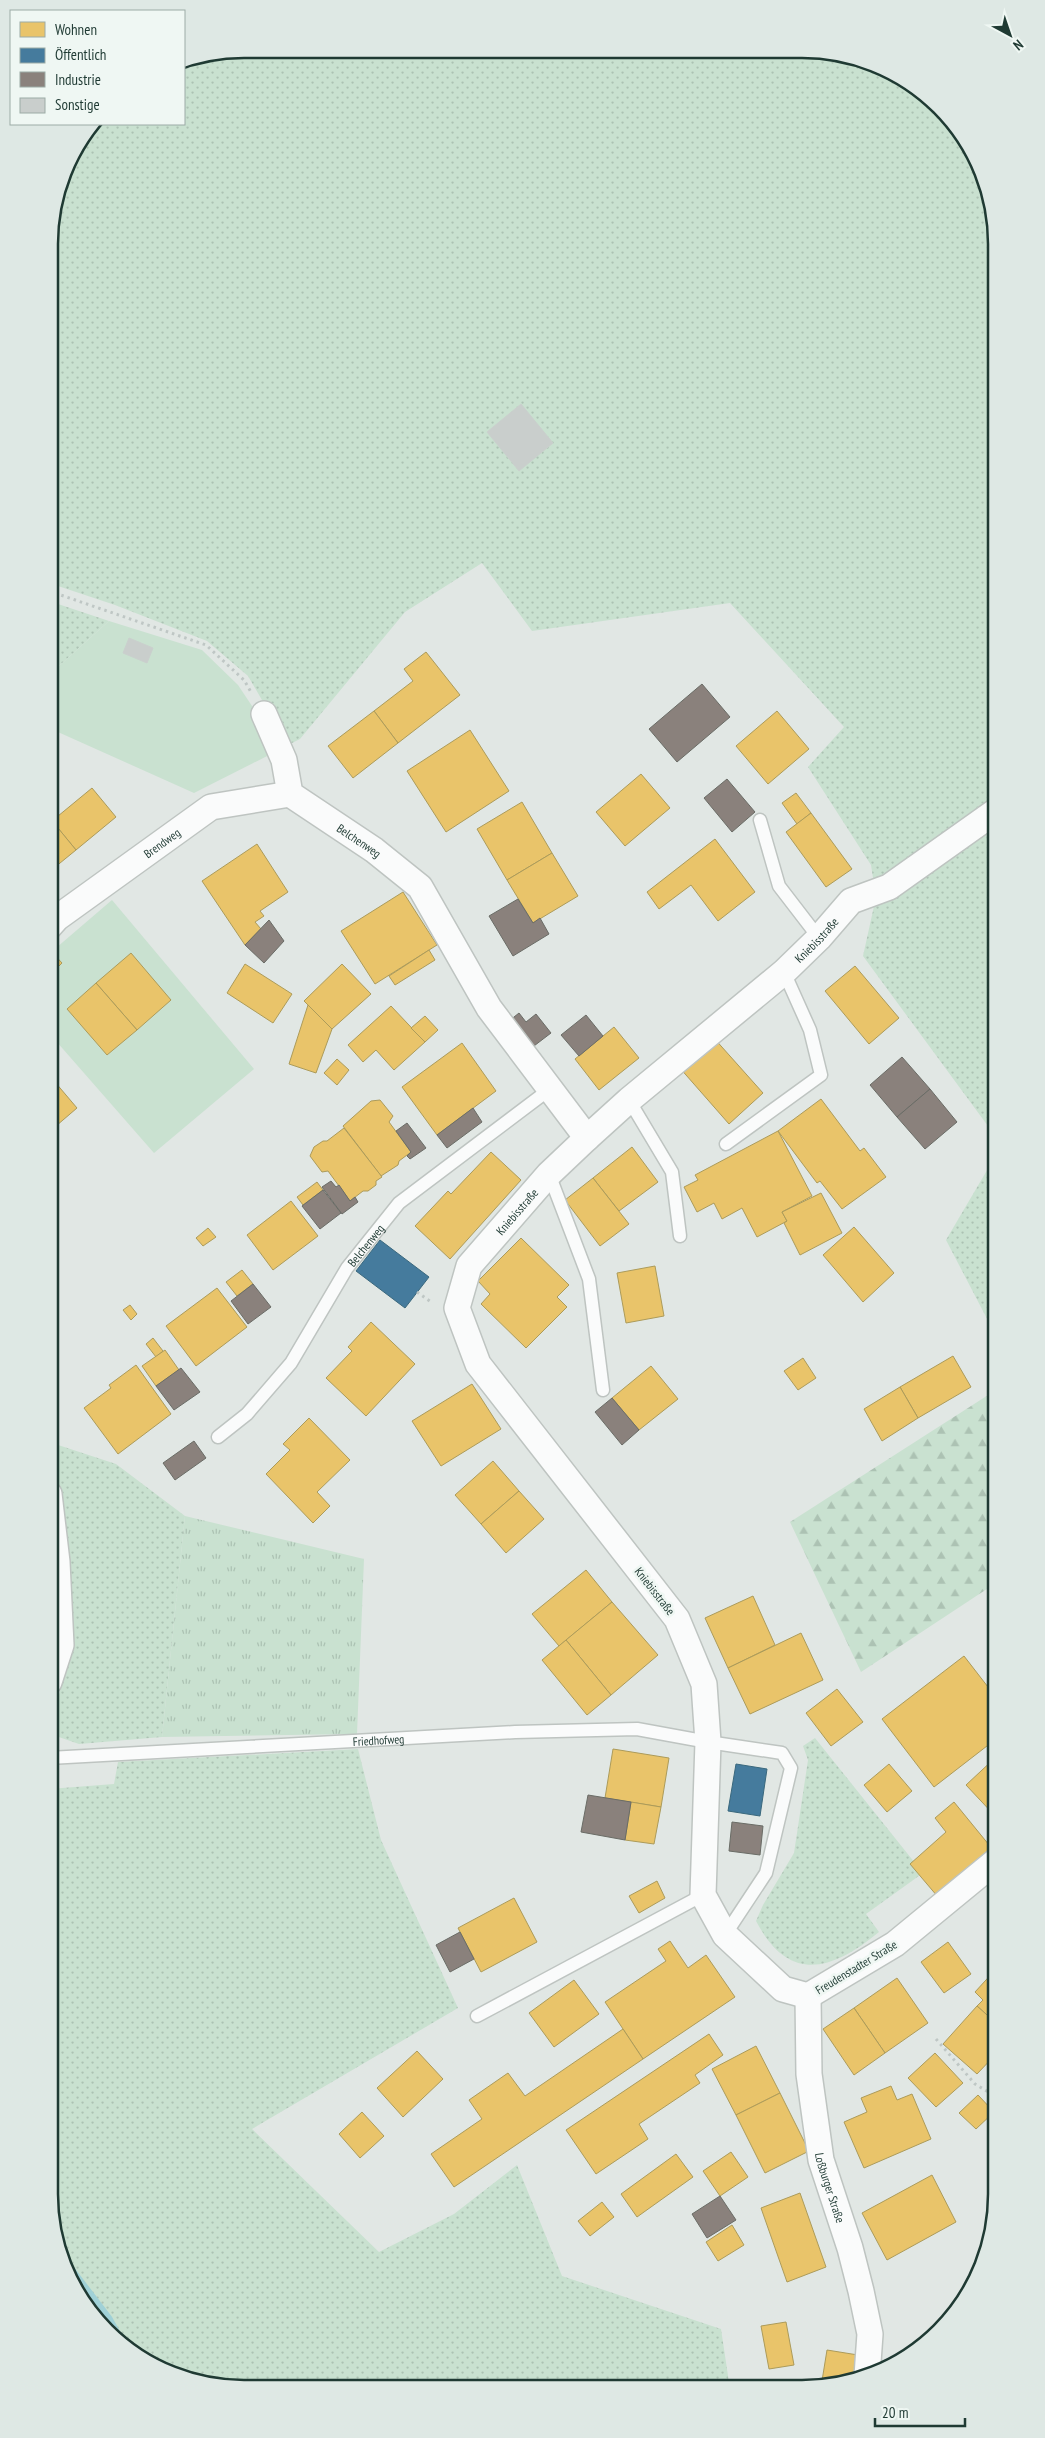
<svg xmlns="http://www.w3.org/2000/svg" width="1045" height="2438" font-family="'PT Sans Narrow',sans-serif">
	<style>
		.grass { fill: url(#grass-dots) }
		.forest { fill: url(#forest-firs) }
		.park { fill: url(#park-tufts) }
		.garden { fill: #c9e1d0 }
		.homes { fill: #e9c46a; stroke: #ac9b5a }
		.public { fill: #457b9d; stroke: #3a687d }
		.industry { fill: #8a817c; stroke: #6a6c66 }
		.lines { fill: none; stroke-linecap: round; stroke-linejoin: round }
		.stream { stroke: #a0d1d7; stroke-width: 9 }
		.building { fill: #c9cecc; stroke: #cad0cd }
		.service-casing { stroke: #bec4c1; stroke-width: 15 }
		.minor-casing { stroke: #bec4c1; stroke-width: 28 }
		.path { stroke: #bfc7c5; stroke-width: 3; stroke-dasharray: 2.5 4; stroke-linecap: butt }
		.service { stroke: #fafbfb; stroke-width: 12 }
		.minor { stroke: #fafbfb; stroke-width: 25 }
		.labels { text-anchor: middle; dominant-baseline: central; stroke-width: 5; stroke-linejoin: round; paint-order: stroke }
		.street-label { font-size: 12px; fill: #1f3a33; stroke: #eff7f3 }
		.rim { fill: none; stroke: #1f3a33; stroke-width: 2.5 }
	</style>
	<defs>
		<pattern id="grass-dots" width="8" height="8" patternUnits="userSpaceOnUse" patternTransform="scale(1.25)"><rect width="8" height="8" fill="#c9e1d0"/><path d="M2 2h.1M6 6h.1" fill="none" stroke="#acc2b3" stroke-width="1.8" stroke-linecap="round"/></pattern>
		<pattern id="forest-firs" width="22" height="20" patternUnits="userSpaceOnUse" patternTransform="scale(1.25)"><rect width="22" height="20" fill="#c9e1d0"/><path d="M5 1l3.5 6h-7zM16 11l3.5 6h-7z" fill="#acc2b3"/></pattern>
		<pattern id="park-tufts" width="24" height="20" patternUnits="userSpaceOnUse" patternTransform="scale(1.25)"><rect width="24" height="20" fill="#c9e1d0"/><path d="M3 7l-1-3M5 7V3M7 7l1-3M15 17l-1-3M17 17v-4M19 17l1-3" fill="none" stroke="#acc2b3"/></pattern>
	</defs>
	<rect width="100%" height="100%" fill="#e1e7e4"/>
	<!-- grass -->
	<g class="grass">
		<polygon points="244,49 839,52 888,69 939,106 970,146 990,193 996,243 996,1137 863,956 876,897 871,865 808,767 844,727 730,603 532,631 482,563 405,612 300,739 288,745 248,676 207,641 115,605 49,583 49,230 69,158 95,124 184,124 184,61"/>
		<polygon points="49,601 109,621 49,675"/>
		<polygon points="996,1155 996,1336 946,1240"/>
		<polygon points="49,1442 116,1464 185,1516 162,1737 79,1744 53,1735 50,1725 72,1650 65,1519 55,1470 49,1453"/>
		<path d="M815,1738l108,135 -57,41 13,18c-47,39 -90,52 -123,-11l7,-16 31,-52 14,-93 -5,-14z"/>
		<polygon points="358,1749 381,1840 458,2008 252,2129 379,2252 454,2214 517,2165 562,2276 721,2329 730,2389 206,2386 158,2369 115,2341 75,2292 55,2245 49,2194 49,1789 114,1784 118,1762"/>
		<polygon points="971,2285 956,2313 948,2320 945,2315"/>
	</g>
	<!-- forest -->
	<g class="forest">
		<polygon points="996,1390 996,1583 861,1672 790,1522"/>
		<polygon points="945,2315 948,2320 920,2347"/>
	</g>
	<!-- park -->
	<polygon class="park" points="185,1516 364,1559 357,1734 162,1737"/>
	<!-- garden -->
	<g class="garden">
		<polygon points="109,621 202,650 238,685 260,718 275,752 194,793 49,728 49,675"/>
		<polygon points="112,900 254,1069 154,1153 49,1033 49,954"/>
	</g>
	<!-- homes -->
	<g class="homes">
		<polygon points="426,652 460,695 398,743 374,711 413,681 404,669"/>
		<polygon points="374,711 398,743 353,778 328,746"/>
		<polygon points="777,711 809,749 768,784 736,746"/>
		<polygon points="470,730 509,791 446,832 407,771"/>
		<polygon points="641,774 670,808 625,846 596,812"/>
		<polygon points="92,788 116,817 76,850 52,821"/>
		<polygon points="796,793 811,813 797,824 782,803"/>
		<polygon points="522,802 552,853 507,880 477,829"/>
		<polygon points="811,813 852,869 826,887 786,832"/>
		<polygon points="49,817 76,850 49,872"/>
		<polygon points="715,839 755,892 718,921 691,885 659,909 647,892"/>
		<polygon points="257,844 288,892 260,911 264,916 255,922 261,929 245,945 202,881"/>
		<polygon points="552,853 578,896 533,923 507,880"/>
		<polygon points="403,892 437,945 375,984 341,931"/>
		<polygon points="49,949 62,963 49,976"/>
		<polygon points="429,950 435,960 395,985 389,976"/>
		<polygon points="131,953 171,1000 137,1030 96,983"/>
		<polygon points="245,964 292,994 273,1023 227,993"/>
		<polygon points="342,964 371,994 332,1029 304,1001"/>
		<polygon points="855,966 899,1018 869,1044 825,991"/>
		<polygon points="96,983 137,1030 107,1055 67,1009"/>
		<polygon points="308,1005 332,1029 316,1073 289,1064"/>
		<polygon points="391,1006 425,1042 394,1070 376,1050 363,1062 348,1045"/>
		<polygon points="425,1016 438,1030 425,1042 411,1028"/>
		<polygon points="614,1027 639,1058 599,1090 575,1059"/>
		<polygon points="713,1037 763,1093 729,1124 679,1067"/>
		<polygon points="462,1043 496,1091 437,1135 402,1087"/>
		<polygon points="337,1059 349,1070 337,1085 324,1073"/>
		<polygon points="49,1075 77,1108 49,1132"/>
		<polygon points="821,1099 860,1151 864,1148 886,1177 842,1209 820,1181 817,1183 778,1131"/>
		<polygon points="380,1100 393,1116 389,1122 411,1152 399,1161 398,1165 381,1176 343,1126 371,1101"/>
		<polygon points="344,1128 382,1177 376,1181 376,1185 368,1191 363,1191 350,1201 328,1171 322,1172 310,1156 314,1147 323,1141 327,1141"/>
		<polygon points="778,1131 812,1196 782,1212 787,1221 757,1237 742,1208 722,1219 714,1203 697,1212 684,1187 698,1180 695,1175"/>
		<polygon points="632,1147 658,1182 619,1211 593,1178"/>
		<polygon points="491,1152 521,1180 450,1259 415,1226 448,1191 451,1194"/>
		<polygon points="593,1178 629,1224 600,1246 565,1200"/>
		<polygon points="317,1182 323,1190 303,1205 297,1197"/>
		<polygon points="821,1193 842,1233 800,1255 784,1223 787,1221 782,1212"/>
		<polygon points="291,1201 318,1236 273,1270 247,1235"/>
		<polygon points="49,1226 57,1236 49,1243"/>
		<polygon points="854,1227 894,1273 863,1302 823,1255"/>
		<polygon points="208,1228 216,1237 203,1246 196,1238"/>
		<polygon points="521,1238 569,1285 557,1297 567,1307 526,1348 481,1304 490,1294 478,1281"/>
		<polygon points="655,1266 664,1316 626,1323 617,1273"/>
		<polygon points="242,1270 253,1284 237,1296 226,1282"/>
		<polygon points="217,1288 247,1327 196,1366 166,1326"/>
		<polygon points="130,1305 137,1314 131,1320 123,1310"/>
		<polygon points="371,1322 415,1364 366,1416 326,1378 352,1351 348,1347"/>
		<polygon points="153,1338 163,1351 156,1357 146,1344"/>
		<polygon points="165,1350 179,1370 156,1386 142,1366"/>
		<polygon points="953,1356 971,1387 918,1418 900,1387"/>
		<polygon points="803,1358 816,1378 798,1390 784,1371"/>
		<polygon points="136,1365 171,1414 118,1454 84,1408 111,1388 109,1385"/>
		<polygon points="651,1366 678,1399 639,1430 612,1398"/>
		<polygon points="472,1384 501,1429 441,1466 412,1421"/>
		<polygon points="900,1387 918,1418 882,1441 864,1409"/>
		<polygon points="309,1418 350,1460 317,1492 330,1506 313,1523 266,1474 290,1450 283,1444"/>
		<polygon points="493,1461 519,1491 481,1524 455,1495"/>
		<polygon points="519,1491 544,1519 506,1553 481,1524"/>
		<polygon points="586,1570 612,1602 559,1646 532,1614"/>
		<polygon points="753,1596 775,1645 728,1668 705,1618"/>
		<polygon points="612,1602 658,1655 611,1695 566,1640"/>
		<polygon points="801,1633 823,1680 750,1714 728,1668"/>
		<polygon points="566,1640 611,1695 587,1715 542,1660"/>
		<polygon points="964,1656 988,1687 996,1680 996,1739 934,1787 882,1719"/>
		<polygon points="837,1689 863,1722 831,1746 806,1713"/>
		<polygon points="613,1749 669,1758 661,1807 605,1798"/>
		<polygon points="996,1757 996,1817 966,1785"/>
		<polygon points="889,1764 912,1791 887,1812 864,1785"/>
		<polygon points="631,1802 661,1807 654,1844 625,1840"/>
		<polygon points="954,1802 994,1851 938,1897 910,1864 946,1832 935,1818"/>
		<polygon points="657,1881 665,1898 639,1913 629,1896"/>
		<polygon points="514,1898 537,1942 481,1972 458,1928"/>
		<polygon points="670,1941 688,1968 706,1955 735,1997 643,2059 605,2002 666,1961 658,1949"/>
		<polygon points="948,1942 971,1974 944,1993 921,1962"/>
		<polygon points="996,1969 996,2023 977,2006 983,2000 975,1992"/>
		<polygon points="897,1978 928,2023 885,2053 854,2008"/>
		<polygon points="574,1980 599,2014 554,2047 529,2013"/>
		<polygon points="977,2006 996,2023 996,2054 977,2074 943,2044"/>
		<polygon points="854,2008 885,2053 854,2075 823,2029"/>
		<polygon points="623,2029 643,2059 454,2187 431,2154 482,2119 469,2100 508,2073 525,2096"/>
		<polygon points="709,2034 723,2055 695,2075 700,2083 639,2124 648,2139 596,2174 566,2130"/>
		<polygon points="756,2046 780,2093 736,2115 712,2069"/>
		<polygon points="417,2051 443,2079 403,2117 377,2088"/>
		<polygon points="935,2053 963,2083 936,2107 908,2078"/>
		<polygon points="891,2086 897,2100 912,2094 931,2139 864,2168 844,2122 867,2112 861,2098"/>
		<polygon points="780,2093 809,2151 765,2173 736,2115"/>
		<polygon points="978,2095 994,2112 976,2129 959,2113"/>
		<polygon points="362,2112 384,2136 360,2158 339,2134"/>
		<polygon points="731,2152 748,2177 720,2196 703,2171"/>
		<polygon points="676,2154 693,2177 637,2217 621,2194"/>
		<polygon points="932,2175 956,2222 887,2260 862,2213"/>
		<polygon points="800,2193 826,2267 787,2282 761,2208"/>
		<polygon points="602,2202 614,2217 590,2236 578,2221"/>
		<polygon points="732,2225 744,2245 718,2261 706,2242"/>
		<polygon points="786,2322 794,2365 769,2369 761,2326"/>
		<polygon points="827,2350 858,2355 853,2382 821,2387"/>
		<rect x="777" y="2386" width="13" height="3"/>
	</g>
	<!-- public -->
	<g class="public">
		<polygon points="380,1240 429,1277 405,1308 356,1271"/>
		<polygon points="736,1764 767,1769 760,1816 728,1811"/>
	</g>
	<!-- industry -->
	<g class="industry">
		<polygon points="702,684 730,717 677,762 649,729"/>
		<polygon points="727,779 755,812 732,832 704,798"/>
		<polygon points="518,899 533,923 540,918 549,934 513,956 489,916"/>
		<polygon points="269,920 284,941 264,963 245,945"/>
		<polygon points="519,1013 526,1022 536,1014 551,1033 530,1049 509,1021"/>
		<polygon points="586,1015 603,1036 579,1056 561,1035"/>
		<polygon points="902,1057 930,1089 897,1117 870,1085"/>
		<polygon points="930,1089 957,1122 925,1149 897,1117"/>
		<polygon points="473,1108 482,1122 447,1148 437,1135"/>
		<polygon points="407,1123 426,1148 410,1159 407,1156 411,1152 396,1131"/>
		<polygon points="331,1181 336,1187 339,1185 350,1201 355,1197 358,1202 342,1214 322,1187"/>
		<polygon points="323,1190 341,1213 320,1229 302,1206"/>
		<polygon points="253,1284 271,1307 248,1324 231,1301"/>
		<polygon points="181,1368 200,1392 174,1410 156,1386"/>
		<polygon points="612,1398 639,1430 622,1445 595,1412"/>
		<polygon points="194,1441 206,1458 175,1480 163,1463"/>
		<polygon points="588,1795 631,1802 625,1840 581,1832"/>
		<polygon points="732,1822 763,1826 760,1855 729,1851"/>
		<polygon points="460,1932 474,1959 450,1972 436,1945"/>
		<polygon points="720,2196 736,2220 707,2238 692,2214"/>
	</g>
	<g class="lines">
		<!-- stream -->
		<polyline class="stream" points="59,2255 108,2319 123,2346"/>
	</g>
	<!-- building -->
	<g class="building">
		<polygon points="521,404 553,443 519,471 487,432"/>
		<polygon points="129,638 153,648 147,663 123,653"/>
	</g>
	<g class="lines">
		<!-- service casing -->
		<g class="service-casing">
			<g id="service">
				<polyline points="760,820 779,886 819,938"/>
				<polyline points="629,1100 672,1172 680,1236"/>
				<polyline points="726,1144 821,1075 810,1030 784,972"/>
				<polyline points="549,1174 589,1279 603,1390"/>
				<path id="s1" d="M218,1437l29,-23 44,-51 56,-95 52,-65 151,-114"/>
				<path id="s2" d="M49,1758l466,-26 122,-3 71,13 74,11 9,15 -25,105 -41,62"/>
				<polyline points="477,2016 703,1895"/>
			</g>
		</g>
		<!-- minor casing -->
		<g class="minor-casing">
			<g id="minor">
				<path id="s3" d="M264,714l20,46 6,34 84,56 46,37 69,121 98,130"/>
				<path id="s4" d="M49,927l8,-9 154,-111 79,-13"/>
				<polyline points="49,1682 61,1645 57,1562 49,1494"/>
				<path id="s5" d="M996,1861l-101,83 -87,52 -25,-7 -58,-54 -22,-40 5,-153 -4,-58 -27,-65 -199,-255 -21,-56 12,-42 80,-92 38,-36 42,-38 155,-128 35,-34 32,-37 38,-14 107,-76"/>
				<path id="s6" d="M808,1996l1,78 12,86 29,88 11,43 9,43 -3,42"/>
			</g>
		</g>
		<!-- path -->
		<g class="path">
			<polyline points="49,591 206,645 244,680 251,692"/>
			<polyline points="417,1292 431,1302"/>
			<polyline points="936,2039 975,2084 990,2093 996,2101"/>
		</g>
		<!-- service -->
		<use href="#service" class="service"/>
		<!-- minor -->
		<use href="#minor" class="minor"/>
	</g>
	<g class="labels">
		<!-- street labels -->
		<g class="street-label">
			<text stroke="none"><textPath href="#s3" startOffset="168">Belchenweg</textPath></text>
			<text stroke="none"><textPath href="#s4" startOffset="141">Brendweg</textPath></text>
			<text stroke="none"><textPath href="#s5" startOffset="1569">Kniebisstraße</textPath></text>
			<text stroke="none"><textPath href="#s5" startOffset="1164">Kniebisstraße</textPath></text>
			<text stroke="none"><textPath href="#s1" startOffset="244">Belchenweg</textPath></text>
			<text transform="translate(655 1591) rotate(52)">Kniebisstraße</text>
			<text stroke="none"><textPath href="#s2" startOffset="330">Friedhofweg</textPath></text>
			<text transform="translate(856 1967) rotate(-31)">Freudenstadter Straße</text>
			<text stroke="none"><textPath href="#s6" startOffset="194">Loßburger Straße</textPath></text>
		</g>
	</g>
	<!-- crop -->
	<path d="M0 0H1045V2438H0ZM244 58H802A186 186 0 0 1 988 244V2194A186 186 0 0 1 802 2380H244A186 186 0 0 1 58 2194V244A186 186 0 0 1 244 58Z" fill="#dee8e4" fill-rule="evenodd"/>
	<path class="rim" d="M244 58H802A186 186 0 0 1 988 244V2194A186 186 0 0 1 802 2380H244A186 186 0 0 1 58 2194V244A186 186 0 0 1 244 58Z"/>
	<!-- legend -->
	<rect x="10" y="10" width="175" height="115" fill="#eff7f3" stroke="#9caba6"/>
	<rect x="20" y="22" width="25" height="15" fill="#e9c46a" stroke="#9caba6"/>
	<text x="55" y="35" font-size="15" fill="#1f3a33">Wohnen</text>
	<rect x="20" y="48" width="25" height="15" fill="#457b9d" stroke="#9caba6"/>
	<text x="55" y="60" font-size="15" fill="#1f3a33">Öffentlich</text>
	<rect x="20" y="72" width="25" height="15" fill="#8a817c" stroke="#9caba6"/>
	<text x="55" y="85" font-size="15" fill="#1f3a33">Industrie</text>
	<rect x="20" y="98" width="25" height="15" fill="#c9cecc" stroke="#9caba6"/>
	<text x="55" y="110" font-size="15" fill="#1f3a33">Sonstige</text>
	<!-- north arrow -->
	<g transform="translate(1010 35) rotate(140)" stroke="#eff7f3" stroke-width="4" paint-order="stroke">
	<path d="M0-4L9 19L0 12L-9 19Z" fill="#1f3a33"/>
	<text y="-8" font-size="14" font-weight="bold" text-anchor="middle" fill="#1f3a33">N</text>
	</g>
	<!-- scale -->
	<path d="M875 2418v8h90v-8" fill="none" stroke="#1f3a33" stroke-width="2.5"/>
	<text x="882" y="2418" font-size="15" fill="#1f3a33" stroke="#eff7f3" stroke-width="4" paint-order="stroke">20 m</text>
</svg>
